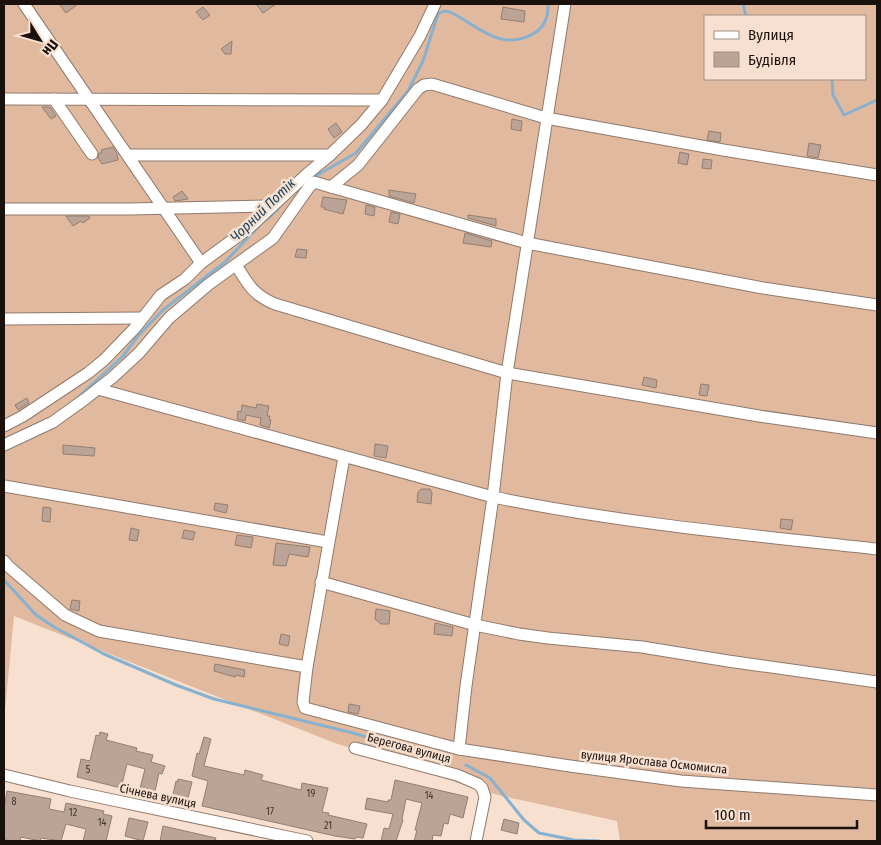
<svg xmlns="http://www.w3.org/2000/svg" width="881" height="845" font-family="'Fira Sans Condensed',sans-serif">
	<style>
		.garden { fill: #e0b99e; fill-rule: evenodd }
		.lines { fill: none; stroke-linecap: round; stroke-linejoin: round }
		.stream { stroke: #88b1cf; stroke-width: 3 }
		.building { fill: #bba495; stroke: #947e70 }
		.minor-casing { stroke: #907a6c; stroke-width: 13 }
		.minor { stroke: #fff; stroke-width: 11 }
		.labels { text-anchor: middle; dominant-baseline: central; stroke-width: 5; stroke-linejoin: round; paint-order: stroke }
		.number-label { font-size: 10px; fill: #42362e }
		.street-label { font-size: 12px; fill: #1a110c; stroke: #f8e0d0 }
		.water-label { font-size: 14px; font-style: italic; fill: #0c3f5e; stroke: #f8e0d0 }
	</style>
	<rect width="100%" height="100%" fill="#f8e0d0"/>
	<!-- garden -->
	<path class="garden" d="M4,4h873v837h-257l-3,-20 -128,-28 -157,-51 -318,-126 -10,104zM705,16h160v63h-160z"/>
	<g class="lines">
		<!-- stream -->
		<g class="stream">
			<polyline points="743,4 746,16"/>
			<polyline points="832,79 833,95 844,115 877,100"/>
			<path d="M312,178l44,-25 52,-62 15,-30 15,-47 6,-3 6,1c29,14 49,40 83,22 11,-6 16,-18 15,-30"/>
			<polyline points="266,220 278,209"/>
			<polyline points="74,401 123,356 138,336 163,310 225,262 259,226"/>
			<polyline points="4,580 36,615 54,627 104,654 176,685 214,699 353,733 448,760"/>
			<polyline points="466,765 490,778 524,820 539,833 574,840 600,841"/>
		</g>
	</g>
	<!-- building -->
	<g class="building">
		<polygon points="59,4 78,4 66,13"/>
		<polygon points="256,4 276,4 263,13"/>
		<polygon points="203,7 210,15 203,20 196,12"/>
		<polygon points="503,7 525,11 524,22 501,19"/>
		<polygon points="232,41 231,54 225,54 221,49"/>
		<polygon points="42,107 50,107 56,116 51,119"/>
		<polygon points="512,119 522,121 521,131 511,129"/>
		<polygon points="336,123 342,132 334,138 328,129"/>
		<polygon points="709,131 721,133 720,142 707,140"/>
		<polygon points="809,143 821,145 818,158 807,156"/>
		<polygon points="113,147 117,154 118,160 102,164 98,158 99,153 102,153 101,150"/>
		<polygon points="680,152 689,154 687,165 678,163"/>
		<polygon points="703,159 712,160 711,169 702,168"/>
		<polygon points="389,190 416,194 414,203 389,196"/>
		<polygon points="182,191 188,199 175,201 173,197"/>
		<polygon points="323,197 347,200 343,214 324,209 324,207 321,207"/>
		<polygon points="366,205 375,207 374,216 365,214"/>
		<polygon points="391,212 400,214 398,224 389,222"/>
		<polygon points="468,215 496,219 496,226 468,218"/>
		<polygon points="66,216 89,216 90,218 83,223 81,221 73,226"/>
		<polygon points="465,233 492,241 491,247 463,243"/>
		<polygon points="297,249 307,250 306,258 295,257"/>
		<polygon points="644,377 657,380 656,388 642,385"/>
		<polygon points="701,384 709,385 707,396 699,395"/>
		<polygon points="27,398 29,403 18,410 15,405"/>
		<polygon points="257,404 269,406 267,416 270,416 269,419 271,420 269,428 260,425 261,418 246,415 245,421 237,419 238,411 241,412 242,405 256,408"/>
		<polygon points="375,444 388,446 386,458 374,456"/>
		<polygon points="63,445 95,448 94,456 63,454"/>
		<polygon points="421,489 430,489 432,493 431,504 417,502 418,492"/>
		<polygon points="215,503 228,505 226,513 214,510"/>
		<polygon points="43,507 51,508 50,522 42,521"/>
		<polygon points="781,519 793,520 791,530 780,528"/>
		<polygon points="131,528 139,530 137,541 129,540"/>
		<polygon points="184,530 195,532 193,540 182,538"/>
		<polygon points="237,535 253,537 251,548 235,545"/>
		<polygon points="276,543 310,547 308,557 289,554 286,566 273,565"/>
		<polygon points="72,600 80,601 79,611 70,609"/>
		<polygon points="376,609 390,611 389,624 381,624 375,619"/>
		<polygon points="435,623 453,627 452,636 434,634"/>
		<polygon points="281,634 290,636 288,646 279,644"/>
		<polygon points="215,664 245,670 244,677 236,675 235,677 214,671"/>
		<polygon points="349,704 360,706 358,714 348,712"/>
		<polygon points="100,732 108,734 106,740 137,748 136,751 153,755 151,762 165,766 162,774 159,773 154,796 139,792 145,769 127,764 121,788 77,777 81,759 90,761 96,735 99,736"/>
		<polygon points="204,737 211,739 204,766 244,775 245,770 263,775 261,780 301,790 302,783 328,788 322,812 329,813 328,815 367,824 363,838 356,837 355,839 335,836 202,806 208,781 192,776 197,753 199,754"/>
		<polygon points="178,779 192,782 187,802 172,799 176,781 178,782"/>
		<polygon points="395,780 468,797 463,818 450,814 448,824 444,823 441,836 433,835 432,841 414,841 417,830 415,830 422,803 406,799 402,819 403,820 396,841 381,841 384,828 389,829 393,814 365,809 367,798 388,802 388,800 391,800"/>
		<polygon points="7,791 51,799 49,809 64,812 66,803 104,811 103,814 112,816 106,841 83,841 86,829 66,824 61,841 41,838 40,841 21,837 20,841 4,840 4,808"/>
		<polygon points="129,818 148,822 143,841 125,836"/>
		<polygon points="504,819 519,823 517,834 501,830"/>
		<polygon points="163,826 216,838 215,841 160,841"/>
	</g>
	<g class="lines">
		<!-- minor casing -->
		<g class="minor-casing">
			<g id="minor">
				<polyline points="24,4 201,263"/>
				<polyline points="4,99 382,100 420,36 435,4"/>
				<polyline points="54,99 92,154"/>
				<polyline points="128,155 330,155"/>
				<polyline points="331,187 527,243 763,288 877,305"/>
				<polyline points="4,209 130,209 271,206"/>
				<path d="M236,265c12,19 17,30 39,39l232,69 252,43 118,17"/>
				<polyline points="4,319 142,318"/>
				<path d="M98,389l395,108c127,26 256,38 384,52"/>
				<polyline points="4,426 23,416 88,373 104,360 134,329 161,295 185,279 201,263 249,228 307,174 330,155 361,125 382,100"/>
				<polyline points="4,445 53,422 85,399 113,377 139,353 169,318 209,284 273,238 309,187 314,182 331,187 358,165 418,89 424,85 432,84 546,118 723,150 877,175"/>
				<polyline points="344,457 307,667 303,702 305,708 459,749 570,766 681,781 877,795"/>
				<polyline points="4,486 328,542"/>
				<polyline points="4,561 8,566 65,615 99,631 307,667"/>
				<polyline points="321,582 475,625 519,634 548,638 642,647 728,661 877,682"/>
				<polyline points="355,748 457,775 478,784 482,788 485,797 476,841"/>
				<polyline points="459,749 466,686 493,497 507,373 565,4"/>
				<polyline points="4,775 70,791 307,841"/>
			</g>
		</g>
		<!-- minor -->
		<use href="#minor" class="minor"/>
	</g>
	<g class="labels">
		<!-- number labels -->
		<g class="number-label">
			<text x="88" y="770">5</text>
			<text x="311" y="794">19</text>
			<text x="429" y="796">14</text>
			<text x="14" y="802">8</text>
			<text x="270" y="812">17</text>
			<text x="73" y="813">12</text>
			<text x="102" y="823">14</text>
			<text x="328" y="826">21</text>
		</g>
		<!-- street labels -->
		<g class="street-label">
			<text transform="translate(409 748) rotate(15)">Берегова вулиця</text>
			<text transform="translate(654 762) rotate(6)">вулиця Ярослава Осмомисла</text>
			<text transform="translate(158 796) rotate(12)">Січнева вулиця</text>
		</g>
		<!-- water labels -->
		<g class="water-label">
			<text transform="translate(263 210) rotate(-44)">Чорний Потік</text>
		</g>
	</g>
	<!-- border -->
	<rect width="881" height="845" fill="none" stroke="#1a110c" stroke-width="10"/>
	<!-- legend -->
	<rect x="704" y="15" width="162" height="65" fill="#f8e0d0" stroke="#9f8d82"/>
	<rect x="714" y="31" width="25" height="8" fill="#ffffff" stroke="#9f8d82"/>
	<text x="748" y="40" font-size="15" fill="#1a110c">Вулиця</text>
	<rect x="714" y="52" width="25" height="15" fill="#bba495" stroke="#9f8d82"/>
	<text x="748" y="65" font-size="15" fill="#1a110c">Будівля</text>
	<!-- north arrow -->
	<g transform="translate(40 40) rotate(127)" stroke="#f8e0d0" stroke-width="4" paint-order="stroke">
	<path d="M0-4L9 19L0 12L-9 19Z" fill="#1a110c"/>
	<text y="-8" font-size="14" font-weight="bold" text-anchor="middle" fill="#1a110c">Пн</text>
	</g>
	<!-- scale -->
	<path d="M706 820v8h151v-8" fill="none" stroke="#1a110c" stroke-width="2.5"/>
	<text x="714" y="820" font-size="15" fill="#1a110c" stroke="#f8e0d0" stroke-width="4" paint-order="stroke">100 m</text>
</svg>
